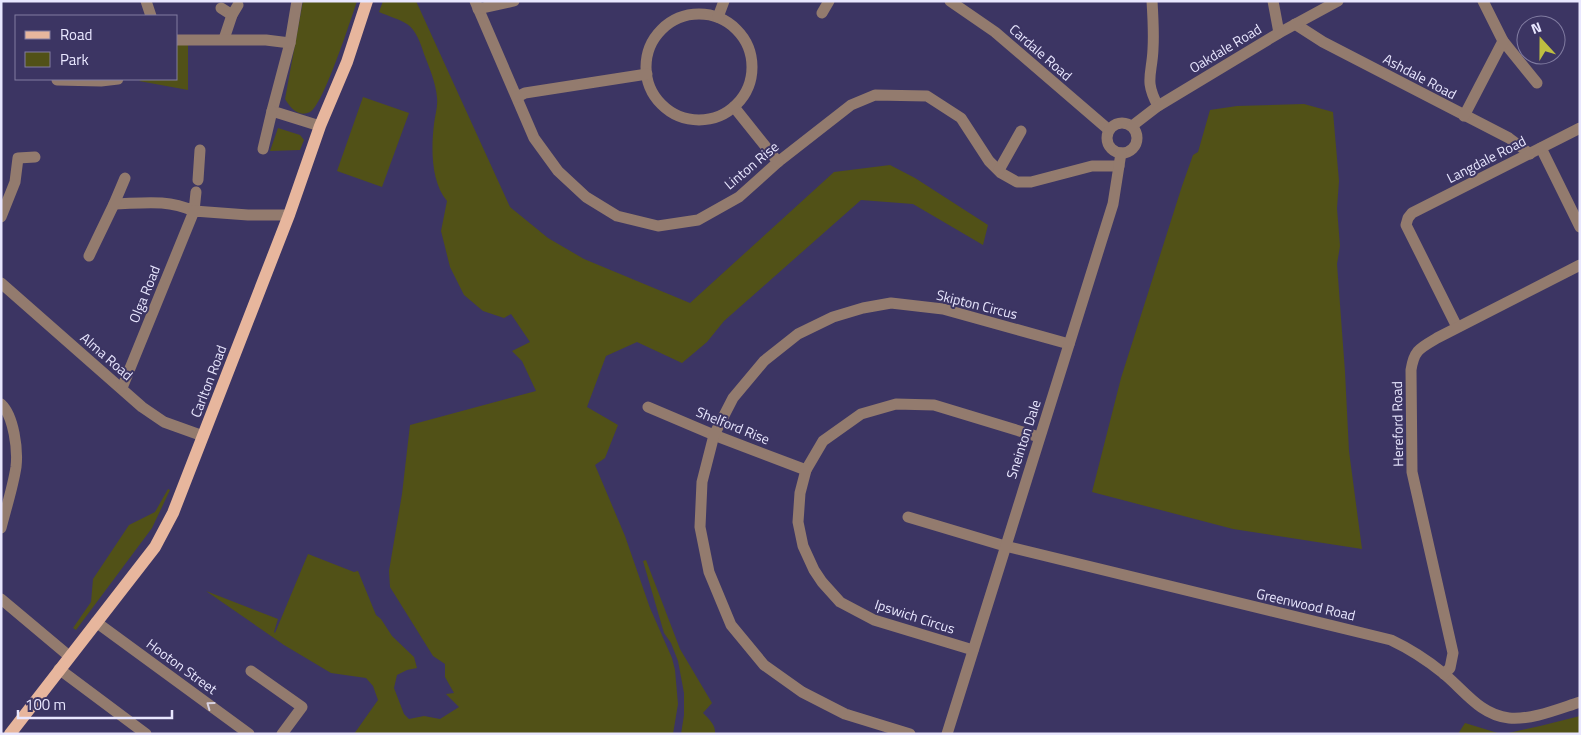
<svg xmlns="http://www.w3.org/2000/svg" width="1581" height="735" font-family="'Titillium Web',sans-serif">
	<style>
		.green { fill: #515117 }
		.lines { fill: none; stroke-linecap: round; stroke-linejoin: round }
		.minor { stroke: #937b6e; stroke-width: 11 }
		.major { stroke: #e7b69d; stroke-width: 12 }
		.oneway { stroke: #d8d1e2 }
		.labels { text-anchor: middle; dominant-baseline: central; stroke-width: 4; stroke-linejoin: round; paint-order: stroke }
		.street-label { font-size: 14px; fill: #e9e7ff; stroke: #3c3563 }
	</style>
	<rect width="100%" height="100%" fill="#3c3563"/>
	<!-- green -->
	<g class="green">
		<path d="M303,1h54c-6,18 -34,105 -47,111 -12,6 -20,-5 -25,-13z"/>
		<path d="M383,1h33l94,206 38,31 36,21 106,44 144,-131 56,-7 25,13 73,47 -5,20 -70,-41 -52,-4 -137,121 -17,21 -25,21 -45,-21 -31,14 -19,51 31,18 -13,33 -10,7 30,71 25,72 22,50 3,12 3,34 -5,30h-319l24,-34 -5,-14 -7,-8 -35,-5 -47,-28 -78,-54 72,28 -4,13 1,1 33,-79 46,18 4,-1 18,44 5,4 11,17 22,21 3,11 -10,2 -10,5 -3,13 10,26 5,5 15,-3 16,3 19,-12 -13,-13 8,-1 -9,-16v-13l-12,-8 -43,-69 -1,-16 13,-77 8,-69 126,-34 -14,-30 -10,-10 18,-9 -19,-28 -7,4 -21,-7 -19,-16 -14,-28 -9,-36 6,-30c-16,-19 -16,-52 -13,-77 1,-9 4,-17 3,-26 -1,-15 -8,-31 -13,-44 -3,-10 -8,-24 -17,-30 -8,-5 -19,-8 -28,-12z"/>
		<polygon points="176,45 188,45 188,90 139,81 143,79 176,79"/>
		<polygon points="363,97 409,113 382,187 337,171"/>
		<polygon points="1304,104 1333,112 1339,181 1337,208 1340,246 1337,264 1345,372 1349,451 1362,549 1233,529 1092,492 1121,378 1182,186 1193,155 1198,152 1210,110 1237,106"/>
		<polygon points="278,128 300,135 304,140 300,150 270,151"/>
		<polygon points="168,489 170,490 152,528 76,630 73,628 91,602 93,579 129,525 155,512"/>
		<path d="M646,560l34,89 32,54 -9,10c6,6 13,12 12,21h-34l3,-19v-22l-6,-32 -7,-18 -7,-10 -21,-72z"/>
		<polygon points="1580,716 1580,734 1504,734 1540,726"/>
		<polygon points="1465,723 1501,734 1458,734"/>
	</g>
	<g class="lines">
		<!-- minor -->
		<g class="minor">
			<polyline points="146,1 151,16"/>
			<polyline points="297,1 290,43 272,111 320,126"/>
			<polyline points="475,1 534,138 558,171 586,197 617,216 658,226 698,220 739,197 778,162 851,105 875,95 927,96 961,118 989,161 1001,173 1017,182 1031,182 1092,166 1119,166"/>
			<polyline points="950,1 995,32 1109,130"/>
			<path d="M1152,1c1,16 2,32 1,48 -1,26 -9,31 5,57"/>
			<polyline points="1273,1 1279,33"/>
			<polyline points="221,8 232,15"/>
			<polyline points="478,9 514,1"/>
			<polyline points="822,13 829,1"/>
			<circle cx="699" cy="67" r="53"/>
			<polyline points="718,17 724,1"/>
			<polyline points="1295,24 1323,42 1509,138 1530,154"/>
			<polyline points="224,39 232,15 238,5"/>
			<polyline points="176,40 266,40 290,43"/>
			<polyline points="1503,41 1537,83"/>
			<polyline points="57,80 101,81 118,79"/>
			<polyline points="517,97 525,93 647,74"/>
			<polyline points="734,107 778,162"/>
			<polyline points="1464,116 1503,41 1483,1"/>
			<circle cx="1122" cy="138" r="15"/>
			<polyline points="1132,126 1158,106 1279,33 1338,1"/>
			<polyline points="1541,148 1580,227"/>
			<polyline points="263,149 272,111"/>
			<polyline points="999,170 1021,131"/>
			<polyline points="198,180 200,150"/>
			<path d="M114,204c31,-1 52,-5 80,7l2,-19"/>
			<polyline points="1,217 15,182 18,158 35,157"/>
			<polyline points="89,256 114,204 125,178"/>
			<polyline points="1,283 142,407 164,422 203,436"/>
			<polyline points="1457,327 1406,225 1408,218 1412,213 1580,128"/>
			<polyline points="122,388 194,211 248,215 289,215"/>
			<path d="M1,404c13,12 17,46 15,63 -3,20 -10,41 -15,61"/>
			<polyline points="648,407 714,435 806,470"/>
			<path d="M908,517l97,29 386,94c19,9 36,20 52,33 21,17 37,42 66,45 23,2 49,-9 71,-16"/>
			<polyline points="1,599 69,656"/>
			<polyline points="96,622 249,734"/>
			<polyline points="973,650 874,620 840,602 822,582 814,570 803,546 798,522 800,493 806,470 823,441 861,414 896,404 934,405 1039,437"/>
			<polyline points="59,669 146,734"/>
			<polyline points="251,671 302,707 282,734"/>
			<path d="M1444,674l6,-6 3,-15 -41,-181 -1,-102c3,-20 9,-22 26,-32l143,-73"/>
			<polyline points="910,734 845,714 802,692 764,665 731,625 709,572 700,527 702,482 714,435 733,398 764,361 798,334 833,317 863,308 891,303 943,309 1069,344"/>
			<polyline points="947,734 1113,204 1121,153"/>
		</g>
		<!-- major -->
		<polyline class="major" points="10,734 155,547 173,513 289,215 320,126 347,62 367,1"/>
	</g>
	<!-- one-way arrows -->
	<defs><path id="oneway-chevron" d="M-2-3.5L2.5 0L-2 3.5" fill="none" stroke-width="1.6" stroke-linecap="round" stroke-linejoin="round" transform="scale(1.25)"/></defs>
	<use class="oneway" href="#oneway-chevron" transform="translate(210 705) rotate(-144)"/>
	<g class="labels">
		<!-- street labels -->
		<g class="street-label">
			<text transform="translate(1225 48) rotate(-31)">Oakdale Road</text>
			<text transform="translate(1041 52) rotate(41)">Cardale Road</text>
			<text transform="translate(1420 76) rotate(28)">Ashdale Road</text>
			<text transform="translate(1486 159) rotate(-27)">Langdale Road</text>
			<text transform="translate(751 165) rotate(-40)">Linton Rise</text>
			<text transform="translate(144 294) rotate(-68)">Olga Road</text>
			<text transform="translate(977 304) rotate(14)">Skipton Circus</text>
			<text transform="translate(107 356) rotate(41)">Alma Road</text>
			<text transform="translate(208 381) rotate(-69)">Carlton Road</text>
			<text transform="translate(1397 424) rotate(-91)">Hereford Road</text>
			<text transform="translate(733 425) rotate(22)">Shelford Rise</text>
			<text transform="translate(1023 439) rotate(-72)">Sneinton Dale</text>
			<text transform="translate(1306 604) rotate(13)">Greenwood Road</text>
			<text transform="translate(915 616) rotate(18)">Ipswich Circus</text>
			<text transform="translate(182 666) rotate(36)">Hooton Street</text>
		</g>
	</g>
	<!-- border -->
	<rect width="1581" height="735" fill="none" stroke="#e9e7ff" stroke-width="5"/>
	<!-- legend -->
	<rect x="15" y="15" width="162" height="65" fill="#3c3563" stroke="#817ca1"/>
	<rect x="25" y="31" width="25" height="8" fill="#e7b69d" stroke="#817ca1"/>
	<text x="60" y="40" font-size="15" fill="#e9e7ff">Road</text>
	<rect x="25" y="52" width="25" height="15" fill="#515117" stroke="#817ca1"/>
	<text x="60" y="65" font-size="15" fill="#e9e7ff">Park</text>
	<!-- north arrow -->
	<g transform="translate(1541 40) rotate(339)"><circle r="24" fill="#3c3563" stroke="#817ca1"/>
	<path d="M0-4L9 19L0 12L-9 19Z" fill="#bfbe41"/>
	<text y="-8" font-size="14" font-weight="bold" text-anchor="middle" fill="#e9e7ff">N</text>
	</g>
	<!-- scale -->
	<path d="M18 710v8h154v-8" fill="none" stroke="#e9e7ff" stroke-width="2.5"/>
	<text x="25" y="710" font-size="15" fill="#e9e7ff" stroke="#3c3563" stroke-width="4" paint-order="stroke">100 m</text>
</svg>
